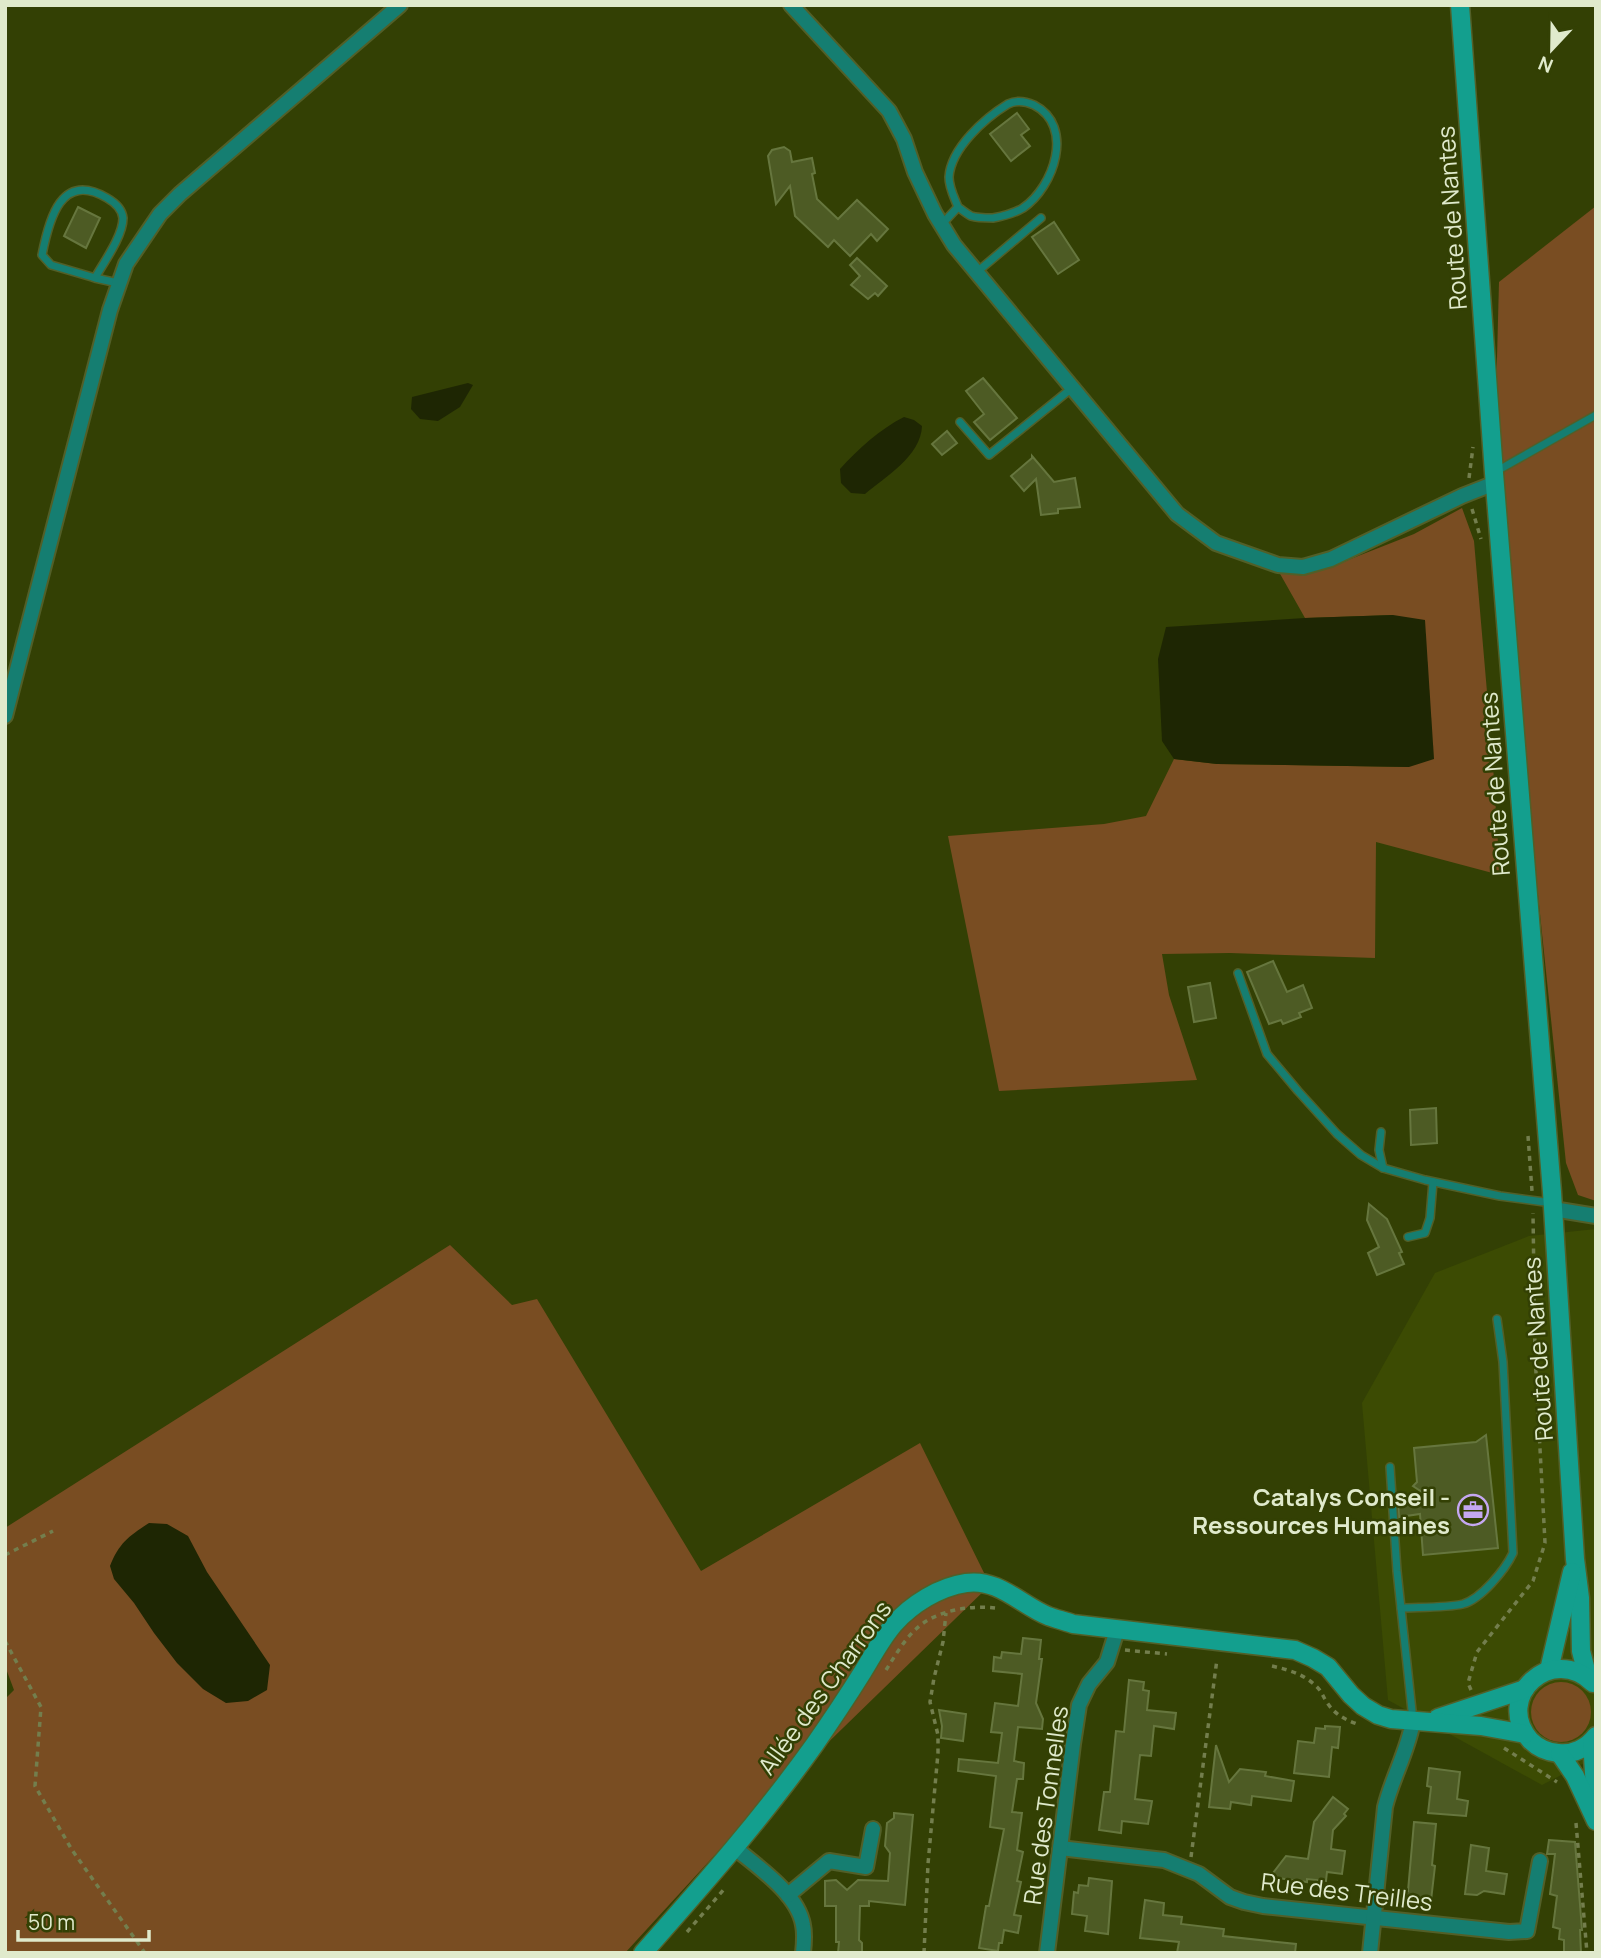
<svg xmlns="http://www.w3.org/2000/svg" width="1601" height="1958" font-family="Manrope,sans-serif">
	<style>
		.built { fill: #3c4b03 }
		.green { fill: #794d22 }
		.water { fill: #1e2603 }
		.building { fill: #4d5b24; stroke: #66763e; stroke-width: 2 }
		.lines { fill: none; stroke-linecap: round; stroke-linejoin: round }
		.lane-casing { stroke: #525f28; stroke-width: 10 }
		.street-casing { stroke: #525f28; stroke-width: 18 }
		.secondary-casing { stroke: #525f28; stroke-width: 21 }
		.path { stroke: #737e4d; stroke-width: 3.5; stroke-dasharray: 5 5; stroke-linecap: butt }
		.lane { stroke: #157e71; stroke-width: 7 }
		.street { stroke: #157e71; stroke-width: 14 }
		.secondary { stroke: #139f8e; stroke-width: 18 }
		.labels { text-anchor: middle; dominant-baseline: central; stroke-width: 5; stroke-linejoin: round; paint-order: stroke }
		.street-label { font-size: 24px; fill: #e0eacc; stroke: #334004 }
		.poi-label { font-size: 24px; font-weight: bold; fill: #e0eacc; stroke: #334004; text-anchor: end }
	</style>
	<rect width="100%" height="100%" fill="#334004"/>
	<!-- built -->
	<polygon class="built" points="1596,1229 1596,1757 1542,1785 1388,1700 1362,1403 1435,1273 1529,1236"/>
	<!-- green -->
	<g class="green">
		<polygon points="1596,206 1596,1201 1578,1195 1566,1163 1494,473 1499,282"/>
		<polygon points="1462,508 1474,541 1492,750 1500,875 1376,842 1375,958 1230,953 1162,954 1169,995 1197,1080 999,1091 948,836 1104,824 1146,816 1174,759 1217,764 1409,767 1393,615 1305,618 1279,572 1320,571 1414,534"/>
		<polygon points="450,1245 512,1305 537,1299 701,1571 920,1443 990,1585 734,1834 625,1953 5,1953 5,1699 14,1690 5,1666 5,1528"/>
		<circle cx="1561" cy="1712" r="30"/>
	</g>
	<!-- water -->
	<g class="water">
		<polygon points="468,383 473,385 460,407 438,421 420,419 411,409 412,397"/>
		<path d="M904,417l10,3 8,6c-1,30 -37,51 -57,68l-14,-1 -10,-10 -1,-14c18,-20 40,-40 64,-52z"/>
		<polygon points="1393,615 1425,620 1434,759 1409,767 1217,764 1174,759 1162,741 1158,659 1166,627 1305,618"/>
		<path d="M149,1523l18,1 21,12 19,36 63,93 -3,25 -19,11 -22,2 -23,-14 -26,-26 -23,-30 -20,-30 -20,-24 -4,-13c9,-23 19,-30 39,-43z"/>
	</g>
	<!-- building -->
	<g class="building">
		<polygon points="1017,113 1029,129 1021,135 1030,146 1011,161 990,134"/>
		<polygon points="784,147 790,151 792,162 812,158 815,173 812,174 817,199 838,219 857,200 888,229 877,241 871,234 850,256 834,240 828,247 795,216 790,186 776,204 768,156 772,150"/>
		<polygon points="78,207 100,218 86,248 64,236"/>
		<polygon points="1054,222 1079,260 1058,274 1032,237"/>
		<polygon points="857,258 887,286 878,296 875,293 868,299 851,285 860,276 850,265"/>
		<polygon points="983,378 1017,418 990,440 974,422 984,414 966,391"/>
		<polygon points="947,431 957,443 942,455 932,444"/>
		<polygon points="1032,456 1054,482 1075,478 1080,507 1058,509 1058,513 1041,515 1036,479 1024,491 1011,476 1032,458"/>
		<polygon points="1273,961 1287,992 1303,985 1312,1008 1299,1013 1301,1017 1283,1024 1281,1020 1269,1024 1247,972"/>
		<polygon points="1210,983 1216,1018 1194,1022 1188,987"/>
		<polygon points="1436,1108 1437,1143 1411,1145 1410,1110"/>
		<polygon points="1369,1204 1387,1219 1402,1252 1399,1253 1404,1264 1377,1275 1368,1253 1379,1247 1367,1220"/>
		<polygon points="1486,1435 1498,1548 1423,1555 1420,1514 1399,1517 1398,1500 1431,1498 1413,1486 1417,1482 1414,1448 1476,1442"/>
		<polygon points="1023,1638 1041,1640 1039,1659 1042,1659 1036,1703 1043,1719 1042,1729 1018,1727 1014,1761 1024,1763 1023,1779 1017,1779 1012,1812 1022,1813 1017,1850 1023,1852 1017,1881 1021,1882 1014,1915 1021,1916 1018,1933 1004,1930 1002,1943 999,1943 998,1951 979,1948 986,1906 989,1906 1004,1829 990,1827 996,1776 958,1771 959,1759 998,1763 1002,1733 991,1732 995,1703 1018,1706 1022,1674 993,1671 994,1657 1001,1658 1002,1652 1021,1654"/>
		<polygon points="1129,1680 1144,1682 1143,1690 1149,1691 1147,1710 1176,1713 1174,1729 1154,1726 1151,1756 1140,1755 1135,1799 1152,1801 1148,1824 1122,1821 1121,1833 1099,1830 1104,1792 1110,1792 1116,1731 1124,1732"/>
		<polygon points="939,1710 966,1714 963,1741 941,1738 942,1726"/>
		<polygon points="1325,1726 1340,1727 1338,1748 1332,1747 1329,1777 1294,1773 1298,1741 1314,1743 1316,1728 1325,1729"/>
		<polygon points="1216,1745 1229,1782 1240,1769 1266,1772 1265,1776 1294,1781 1291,1801 1252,1796 1251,1805 1231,1802 1230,1809 1209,1807"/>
		<polygon points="1429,1768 1460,1772 1457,1799 1468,1801 1466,1816 1428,1813 1431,1787 1427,1786"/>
		<polygon points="1333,1797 1348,1809 1344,1814 1346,1816 1333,1830 1331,1849 1345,1851 1342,1874 1327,1872 1326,1881 1307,1879 1307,1882 1270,1877 1286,1856 1308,1859 1314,1822"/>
		<polygon points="894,1813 913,1815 905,1905 869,1901 869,1906 860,1906 859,1940 862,1943 862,1953 838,1953 839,1942 836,1942 836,1906 825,1906 825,1881 836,1880 847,1890 858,1880 888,1881 890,1853 885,1846 887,1823 894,1818"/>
		<polygon points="1414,1822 1436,1824 1432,1865 1435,1866 1430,1909 1402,1905 1404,1890 1408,1891"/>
		<polygon points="1549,1840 1575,1842 1582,1930 1580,1930 1581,1953 1564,1953 1564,1940 1559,1939 1560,1929 1553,1927 1557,1896 1550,1894 1555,1854 1547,1854"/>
		<polygon points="1471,1845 1489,1848 1486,1871 1507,1874 1504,1894 1484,1891 1477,1895 1465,1894"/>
		<polygon points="1089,1878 1112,1881 1108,1934 1085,1931 1087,1916 1072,1914 1074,1892 1078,1893 1079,1885 1088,1886"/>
		<polygon points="1145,1900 1164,1903 1163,1915 1182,1917 1181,1924 1224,1929 1223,1936 1296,1944 1295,1953 1177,1953 1179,1942 1140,1938"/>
	</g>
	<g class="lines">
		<!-- lane casing -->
		<g class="lane-casing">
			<g id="lane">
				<path d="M942,224l16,-17c-4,-10 -9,-19 -9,-30 2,-29 36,-59 59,-73 8,-4 17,-3 26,1 41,21 20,82 -11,103 -10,6 -19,8 -30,10 -7,0 -16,0 -22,-2 -4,-2 -9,-6 -13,-9"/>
				<polyline points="977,272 1041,218"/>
				<path d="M95,278c9,-16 28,-42 28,-60 -1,-9 -9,-16 -16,-20 -46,-27 -58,21 -65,57l9,10 41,12 3,1 23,5"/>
				<polyline points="960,422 989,455 1072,388"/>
				<polyline points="1495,472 1596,415"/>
				<polyline points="1238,973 1267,1054 1298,1091 1337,1134 1361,1155 1383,1168 1425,1180 1500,1196 1552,1203"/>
				<polyline points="1381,1132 1379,1150 1383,1168"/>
				<polyline points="1408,1237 1425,1233 1430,1218 1433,1182"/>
				<polyline points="1390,1467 1397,1571 1413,1720"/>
				<path d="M1401,1608c18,-1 45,0 62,-4 18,-5 42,-34 50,-51l-10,-191 -6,-43"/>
			</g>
		</g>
		<!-- street casing -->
		<g class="street-casing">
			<g id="street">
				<polyline points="791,5 889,111 904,139 915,172 935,214 954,245 1177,514 1216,543 1278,565 1303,567 1331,559 1462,496 1495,483"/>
				<polyline points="5,716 110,310 126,264 160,214 180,194 400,5"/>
				<polyline points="1553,1209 1596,1216"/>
				<path d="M735,1848c23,19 63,46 68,77 2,9 1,19 0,28"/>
				<polyline points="1060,1848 1164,1860 1199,1874 1230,1897 1244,1902 1263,1906 1509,1932 1527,1931 1540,1861"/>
				<polyline points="788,1895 829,1861 866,1867 873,1829"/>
				<polyline points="1047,1953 1073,1744 1079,1705 1089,1684 1107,1662 1117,1630"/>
				<path d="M1370,1953l15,-146c7,-29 23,-56 28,-86"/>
			</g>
		</g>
		<!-- secondary casing -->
		<g class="secondary-casing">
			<g id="secondary">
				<polyline points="1460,5 1494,473 1552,1192 1575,1559 1580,1598 1581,1651 1588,1678"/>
				<polyline points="1549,1670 1572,1572"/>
				<path d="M1593,1683c-41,-40 -100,14 -63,57 8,8 17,12 28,13 15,2 29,-5 38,-17"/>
				<polyline points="1438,1718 1525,1689"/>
				<polyline points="1592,1741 1596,1805"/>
				<polyline points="1560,1754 1575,1776 1596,1821"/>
				<path d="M643,1953c60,-68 120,-136 172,-209 16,-23 32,-47 47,-71 10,-16 19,-34 32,-49 18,-20 45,-37 72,-41 32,-5 55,22 82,33 8,3 17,5 25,8l222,26 18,8 15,9 23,28 12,11 15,9 13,4 90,7 44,8"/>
			</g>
		</g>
		<!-- path -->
		<g class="path">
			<polyline points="1469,478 1473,447"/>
			<polyline points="1472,509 1481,539"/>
			<polyline points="1528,1136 1532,1191"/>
			<polyline points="5,1555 53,1531"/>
			<polyline points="5,1641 41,1707 35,1786 72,1850 145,1953"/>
			<polyline points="1125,1650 1167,1654"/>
			<path d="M1272,1666c17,4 32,8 45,21 4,4 6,9 9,14 8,13 18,18 31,23"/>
			<path d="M886,1670c9,-14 18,-30 30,-41 20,-19 55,-24 80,-21"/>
			<polyline points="1471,1690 1468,1683 1477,1652 1533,1581 1545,1543 1535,1354 1533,1213"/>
			<polyline points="1504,1748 1557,1782"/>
			<polyline points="1576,1823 1587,1953"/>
			<polyline points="1191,1857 1217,1659"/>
			<polyline points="687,1932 726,1887"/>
			<polyline points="924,1953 928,1864 938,1753 938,1735 930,1702 934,1678 943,1642 946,1613"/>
		</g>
		<!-- lane -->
		<use href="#lane" class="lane"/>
		<!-- street -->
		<use href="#street" class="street"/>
		<!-- secondary -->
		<use href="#secondary" class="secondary"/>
	</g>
	<!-- icons -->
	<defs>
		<g id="office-ring" transform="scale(1.575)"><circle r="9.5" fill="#334004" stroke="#c4a7f1" stroke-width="1.5"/><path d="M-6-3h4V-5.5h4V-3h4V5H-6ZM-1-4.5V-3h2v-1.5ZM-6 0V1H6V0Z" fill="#c4a7f1"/></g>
	</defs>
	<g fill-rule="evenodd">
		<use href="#office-ring" x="1473" y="1510"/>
	</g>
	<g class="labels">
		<!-- street labels -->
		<g class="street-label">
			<text transform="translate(1451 218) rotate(-94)">Route de Nantes</text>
			<text transform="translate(1494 784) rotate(-94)">Route de Nantes</text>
			<text transform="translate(1537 1349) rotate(-94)">Route de Nantes</text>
			<text transform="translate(824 1687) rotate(-54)">Allée des Charrons</text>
			<text transform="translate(1045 1805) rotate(-82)">Rue des Tonnelles</text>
			<text transform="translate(1347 1891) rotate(7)">Rue des Treilles</text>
		</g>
		<!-- poi labels -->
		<g class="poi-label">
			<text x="1450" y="1496">Catalys Conseil -<tspan x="1450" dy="28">Ressources Humaines</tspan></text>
		</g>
	</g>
	<!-- border -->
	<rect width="1601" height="1958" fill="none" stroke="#e0eacc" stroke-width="14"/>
	<!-- north arrow -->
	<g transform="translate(1552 49) rotate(202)" stroke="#334004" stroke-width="5" paint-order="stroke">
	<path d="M0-5L12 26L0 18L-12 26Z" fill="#e0eacc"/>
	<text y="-10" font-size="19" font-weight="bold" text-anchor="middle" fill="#e0eacc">N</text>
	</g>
	<!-- scale -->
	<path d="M18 1930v10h131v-10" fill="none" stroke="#e0eacc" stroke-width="3.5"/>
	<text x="28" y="1930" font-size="21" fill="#e0eacc" stroke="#334004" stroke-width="5" paint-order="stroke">50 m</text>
</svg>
